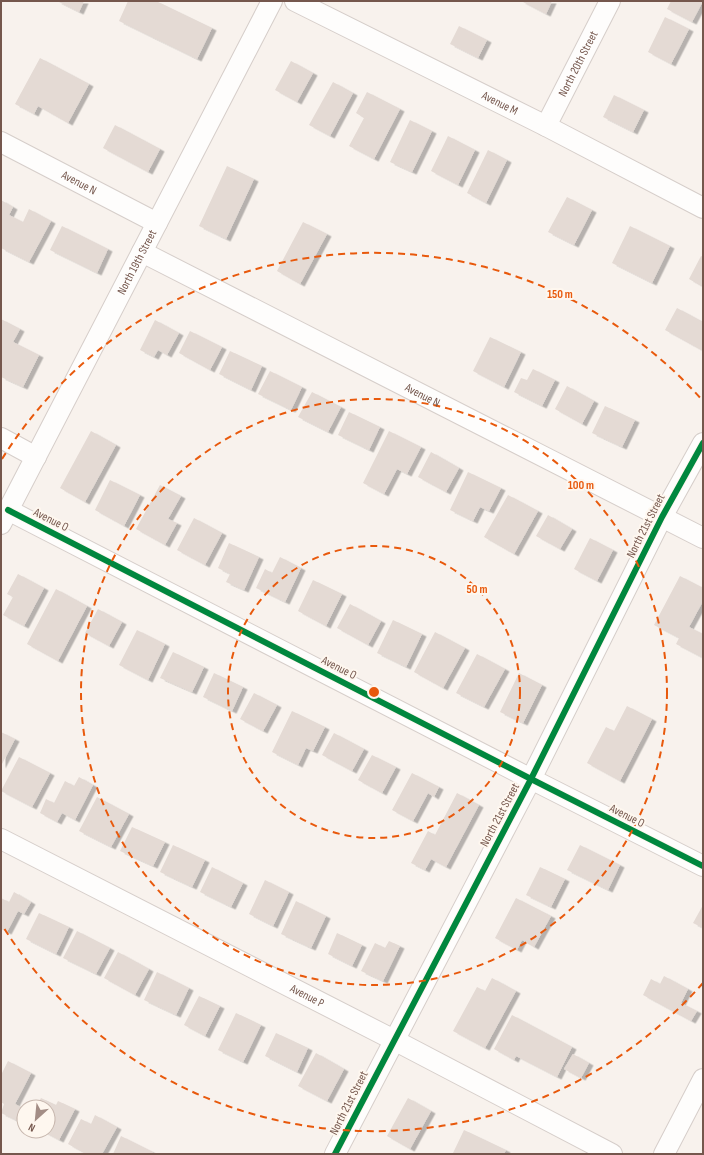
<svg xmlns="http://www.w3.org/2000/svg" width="704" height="1155" font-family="'Sofia Sans Condensed',sans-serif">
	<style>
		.building { fill: #e4dad4; filter: url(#shadow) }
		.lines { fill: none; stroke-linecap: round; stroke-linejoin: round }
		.street-casing { stroke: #d6ceca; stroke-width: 22 }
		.street { stroke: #fefdfc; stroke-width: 20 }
		.cycleway-casing { stroke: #fef7ef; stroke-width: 8 }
		.cycleway { stroke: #00873e; stroke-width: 6 }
		.ring { fill: none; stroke: #e8590c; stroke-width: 2; stroke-dasharray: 7 5 }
		.labels { text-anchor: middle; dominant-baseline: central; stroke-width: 4; stroke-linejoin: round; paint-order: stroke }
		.street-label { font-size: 12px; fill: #75574d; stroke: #fef7ef }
		.centre { fill: #e8590c; stroke: #fef7ef; stroke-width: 2 }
		.ring-label { font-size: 12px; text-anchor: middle; font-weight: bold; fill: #e8590c; stroke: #fef7ef; stroke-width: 4; stroke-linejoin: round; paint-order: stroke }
	</style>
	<defs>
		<filter id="shadow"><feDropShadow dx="4.5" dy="2.5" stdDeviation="0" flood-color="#0004"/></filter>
	</defs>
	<rect width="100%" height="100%" fill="#f8f2ed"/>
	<!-- building -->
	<g class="building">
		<polygon points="57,1 84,1 79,12"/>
		<polygon points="128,1 156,1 212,28 197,59 119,21"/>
		<polygon points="521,1 552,1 546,14"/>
		<polygon points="671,1 703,1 692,22 667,9"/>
		<polygon points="665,17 689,29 671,64 648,52"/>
		<polygon points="459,26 487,40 478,58 450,44"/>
		<polygon points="40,58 89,84 68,123 38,106 34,114 15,104"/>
		<polygon points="291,61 313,73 297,102 275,90"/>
		<polygon points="333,82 353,93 330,136 309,125"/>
		<polygon points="367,92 400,109 374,159 349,146 364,118 356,113"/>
		<polygon points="614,95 644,110 633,132 603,117"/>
		<polygon points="410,120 432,131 412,172 390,162"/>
		<polygon points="115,125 160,149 148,172 103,148"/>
		<polygon points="448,136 475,150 458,185 431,171"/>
		<polygon points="488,150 507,160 486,203 467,193"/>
		<polygon points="227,166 254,179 226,239 199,226"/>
		<polygon points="567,197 592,210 574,245 548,232"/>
		<polygon points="1,200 13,207 9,215 23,222 29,209 51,221 29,262 1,248"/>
		<polygon points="303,222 327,234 300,284 277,271"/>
		<polygon points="62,226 108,249 97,273 50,250"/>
		<polygon points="630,226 670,246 652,283 612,263"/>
		<polygon points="701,256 703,257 703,287 689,279"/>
		<polygon points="677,308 703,322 703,351 665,330"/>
		<polygon points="1,319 20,329 13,342 39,355 23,387 1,377"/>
		<polygon points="155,320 179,333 167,355 158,350 154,357 140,350"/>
		<polygon points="190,331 222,347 210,370 179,353"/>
		<polygon points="490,337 521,352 504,387 473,371"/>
		<polygon points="230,351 262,366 251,390 219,374"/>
		<polygon points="533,369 555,380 542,406 514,392 521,378 527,380"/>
		<polygon points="270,371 302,387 291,410 258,394"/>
		<polygon points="567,386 594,401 582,424 555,409"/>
		<polygon points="312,392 341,407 328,432 298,417"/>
		<polygon points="605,406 635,420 622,447 592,433"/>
		<polygon points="349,412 380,427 369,450 338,435"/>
		<polygon points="91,431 116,445 85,502 60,488"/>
		<polygon points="389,431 421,447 407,474 397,469 384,494 363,483"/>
		<polygon points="431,452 459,468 446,492 418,477"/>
		<polygon points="468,472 501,488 489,511 480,507 473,521 450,510"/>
		<polygon points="110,480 140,495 124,526 95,510"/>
		<polygon points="160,485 181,496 168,519 177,523 165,545 136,529"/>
		<polygon points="508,495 538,511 514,554 484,537"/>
		<polygon points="548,515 572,529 560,549 536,536"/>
		<polygon points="194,518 222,533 205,565 177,550"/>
		<polygon points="590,538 613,550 597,581 574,569"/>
		<polygon points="229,543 259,557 244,590 226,582 230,574 218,568"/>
		<polygon points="280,557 301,568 285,602 256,588 265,569 272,573"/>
		<polygon points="18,574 44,588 24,626 3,615 13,597 7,594"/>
		<polygon points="680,576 703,588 703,601 689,627 703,634 703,658 676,644 679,638 654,625"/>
		<polygon points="313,580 342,594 326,626 298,611"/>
		<polygon points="56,589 87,606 58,661 27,644"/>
		<polygon points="350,604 381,621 368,645 337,628"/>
		<polygon points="98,609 122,622 109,646 85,633"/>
		<polygon points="393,620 422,634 406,667 377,653"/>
		<polygon points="137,630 165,644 148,680 119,665"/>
		<polygon points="435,632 465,648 443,688 414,672"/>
		<polygon points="173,652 204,667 192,692 160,678"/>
		<polygon points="477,654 505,669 484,707 456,693"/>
		<polygon points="214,673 243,687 232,711 203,697"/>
		<polygon points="519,673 542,685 523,723 500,712"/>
		<polygon points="254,693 277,705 263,731 240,719"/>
		<polygon points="627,706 652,719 620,781 587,763 606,727 614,731"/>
		<polygon points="292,711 325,727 313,751 306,748 298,765 272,752"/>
		<polygon points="1,732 15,739 1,766"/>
		<polygon points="334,733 364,749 352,771 322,755"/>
		<polygon points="372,755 396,767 382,793 358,780"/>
		<polygon points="19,757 50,773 32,807 1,791"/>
		<polygon points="412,773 439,787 434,797 428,793 413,821 392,810"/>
		<polygon points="79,777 93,785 75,820 62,813 57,822 40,813 46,799 54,803 65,781 74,786"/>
		<polygon points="457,793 479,805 446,867 431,859 425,870 411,863 428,831 435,835"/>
		<polygon points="97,797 129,814 111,847 79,831"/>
		<polygon points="132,827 165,842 153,866 120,851"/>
		<polygon points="173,845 205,860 192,887 160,872"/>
		<polygon points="580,845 620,865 608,890 567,870"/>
		<polygon points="212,867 243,883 231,907 200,892"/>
		<polygon points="540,867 565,879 551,907 526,895"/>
		<polygon points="265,880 289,892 273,926 249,914"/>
		<polygon points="14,892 31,902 24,914 18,911 7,932 1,929 1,898 9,902"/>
		<polygon points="516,898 551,916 534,947 522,940 517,950 495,938"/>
		<polygon points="296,901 326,916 311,948 281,934"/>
		<polygon points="703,905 703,928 693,923"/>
		<polygon points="39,913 69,927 56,954 26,939"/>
		<polygon points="77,931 110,948 96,974 63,958"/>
		<polygon points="337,933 362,945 352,966 328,954"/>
		<polygon points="389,941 400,946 383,981 361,971 375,943 385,948"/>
		<polygon points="118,952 149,969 135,995 104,978"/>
		<polygon points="157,972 189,988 176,1015 144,1000"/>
		<polygon points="664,976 688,989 681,1003 697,1011 691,1021 643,995 651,979 660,984"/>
		<polygon points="492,978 516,991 485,1048 453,1031 477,987 485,991"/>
		<polygon points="199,996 220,1006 205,1036 184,1025"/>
		<polygon points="236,1013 261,1025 243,1062 218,1050"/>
		<polygon points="512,1015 572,1047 557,1077 516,1056 514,1060 494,1049"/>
		<polygon points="276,1033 308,1048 297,1072 265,1056"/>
		<polygon points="316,1053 344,1069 327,1101 298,1086"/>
		<polygon points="573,1054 589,1063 581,1078 564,1069"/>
		<polygon points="8,1061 31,1073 15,1104 24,1109 18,1121 1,1113 4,1104 1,1102 1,1075"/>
		<polygon points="41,1098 56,1105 58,1101 75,1109 59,1140 42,1131 48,1131 48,1107 36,1107"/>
		<polygon points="408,1098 431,1111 410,1149 387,1136"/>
		<polygon points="95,1115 117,1127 102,1154 86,1154 68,1144 81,1119 91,1124"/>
		<polygon points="464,1130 506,1150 504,1154 453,1153"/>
		<polygon points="121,1136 153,1152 152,1154 113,1154"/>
	</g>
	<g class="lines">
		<!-- street casing -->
		<g class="street-casing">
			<g id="street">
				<path id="s1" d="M295,1l251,125 157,82"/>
				<path id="s2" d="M546,126l64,-125"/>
				<path id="s3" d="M1,142l156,81"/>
				<path id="s4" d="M142,252l561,286"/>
				<polyline points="1,438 36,457"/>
				<polyline points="8,510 531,779 703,866"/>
				<path id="s5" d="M1,524l271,-523"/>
				<path id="s6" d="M1,839l393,201 218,114"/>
				<polyline points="335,1154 531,779 662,517 703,443"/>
				<polyline points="664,1154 703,1079"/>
			</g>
		</g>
		<!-- street -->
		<use href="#street" class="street"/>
		<!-- cycleway casing -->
		<g class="cycleway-casing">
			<g id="cycleway">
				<polyline points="8,510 531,779 703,866"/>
				<polyline points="335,1154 531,779 662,517 703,443"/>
			</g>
		</g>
		<!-- cycleway -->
		<use href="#cycleway" class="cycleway"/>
	</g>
	<!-- distance rings -->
	<g class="ring">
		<circle cx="374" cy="692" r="146"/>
		<circle cx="374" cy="692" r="293"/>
		<path d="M703 983A439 439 0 0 1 2 925M2 459A439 439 0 0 1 703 401"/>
	</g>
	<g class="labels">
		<!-- street labels -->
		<g class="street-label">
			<text stroke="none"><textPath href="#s2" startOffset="70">North 20th Street</textPath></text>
			<text stroke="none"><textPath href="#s1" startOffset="229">Avenue M</textPath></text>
			<text stroke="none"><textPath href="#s3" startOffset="88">Avenue N</textPath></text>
			<text stroke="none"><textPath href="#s5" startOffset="295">North 19th Street</textPath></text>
			<text stroke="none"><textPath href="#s4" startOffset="315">Avenue N</textPath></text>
			<text transform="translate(51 520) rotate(27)">Avenue O</text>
			<text transform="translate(646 526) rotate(-63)">North 21st Street</text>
			<text transform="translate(339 668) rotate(27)">Avenue O</text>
			<text transform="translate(500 815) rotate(-62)">North 21st Street</text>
			<text transform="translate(627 816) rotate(27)">Avenue O</text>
			<text stroke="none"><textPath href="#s6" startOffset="344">Avenue P</textPath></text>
			<text transform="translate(349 1103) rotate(-63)">North 21st Street</text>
		</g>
	</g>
	<circle cx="374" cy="692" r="6" class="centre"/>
	<g class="ring-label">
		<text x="560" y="298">150 m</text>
		<text x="581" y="489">100 m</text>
		<text x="477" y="593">50 m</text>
	</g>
	<!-- border -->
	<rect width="704" height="1155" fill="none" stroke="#75574d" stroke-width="4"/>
	<!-- north arrow -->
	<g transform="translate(36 1119) rotate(207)"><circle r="19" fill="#fef7ef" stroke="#c7b7ae"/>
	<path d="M0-3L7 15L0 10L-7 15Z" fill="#a38d85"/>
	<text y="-6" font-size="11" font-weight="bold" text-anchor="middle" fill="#75574d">N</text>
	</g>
</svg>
